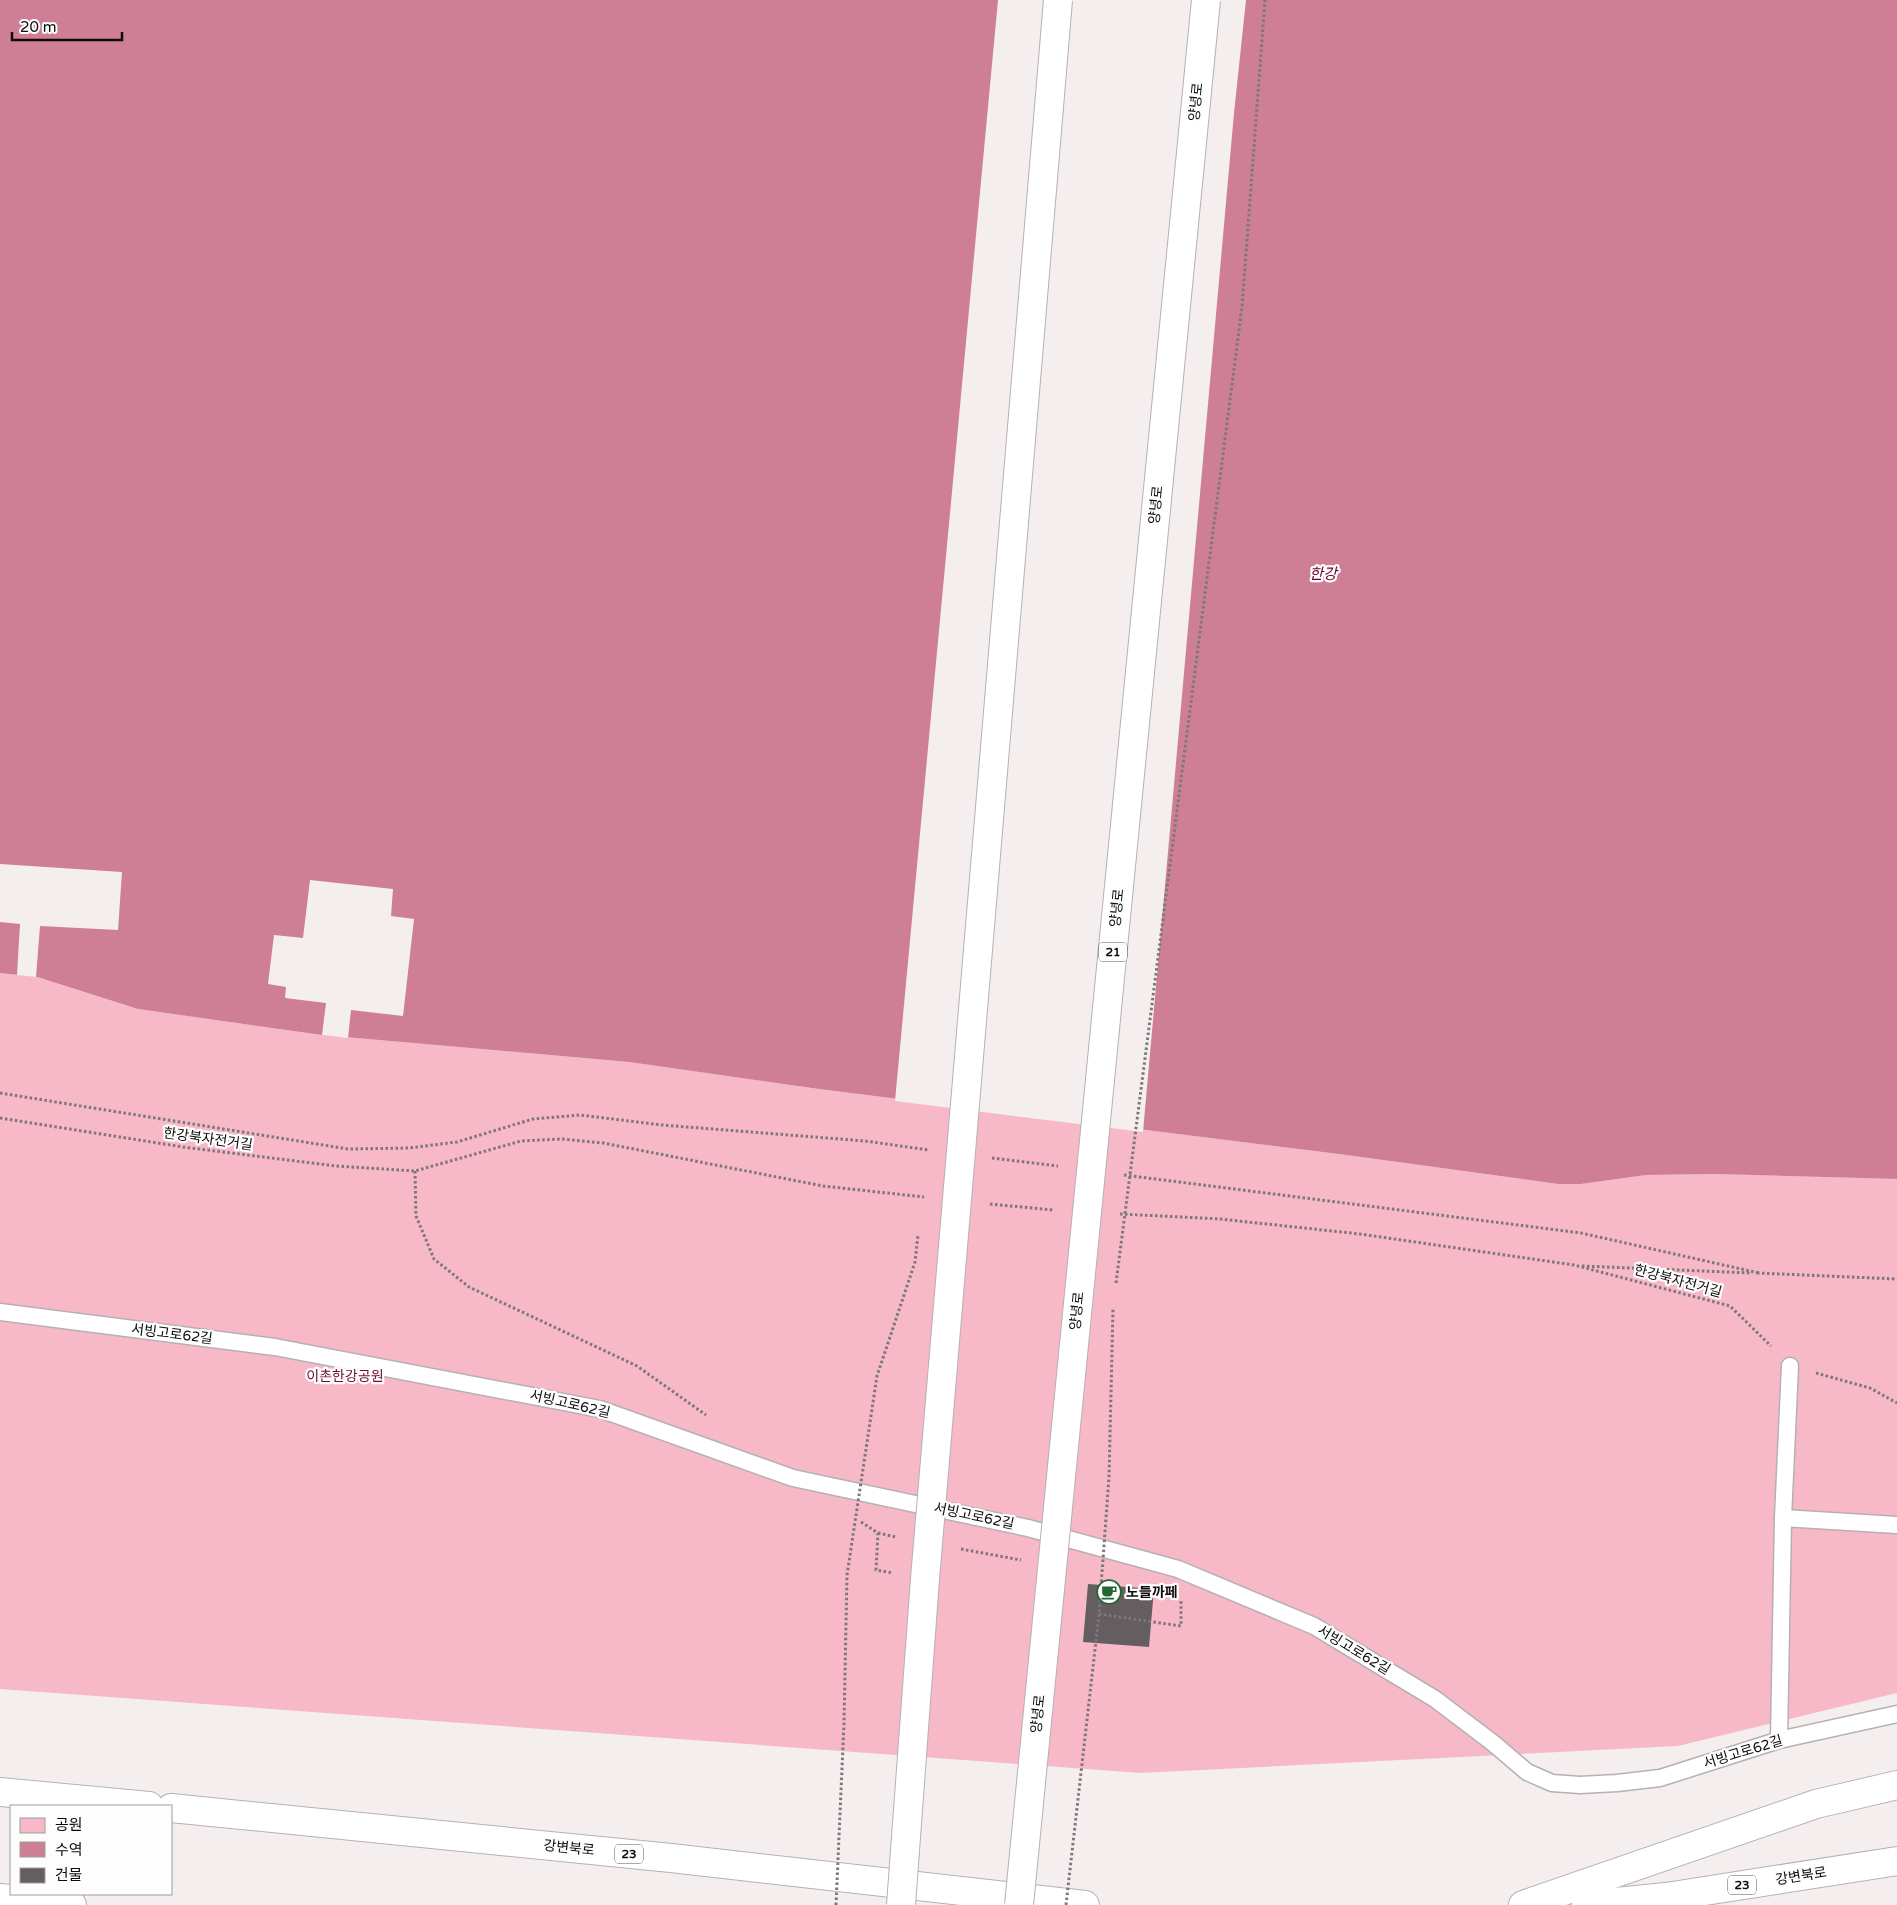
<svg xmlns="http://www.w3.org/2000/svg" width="1897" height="1905" font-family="'Varela Round','Noto Sans KR',sans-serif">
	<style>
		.green { fill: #f7b8c8 }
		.water { fill: #ce7f95 }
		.pier { fill: #f5eeef }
		.building { fill: #645e60 }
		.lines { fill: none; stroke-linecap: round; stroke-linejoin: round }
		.service-casing { stroke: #b7b0b2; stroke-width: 19 }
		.trunk-casing { stroke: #b7b0b2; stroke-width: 30 }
		.path { stroke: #7c7778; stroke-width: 3; stroke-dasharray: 2.5 2.5; stroke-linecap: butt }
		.service { stroke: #fff; stroke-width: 16 }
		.trunk { stroke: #fff; stroke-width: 28 }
		.primary-bridge-casing { stroke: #b7b0b2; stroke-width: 30; stroke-linecap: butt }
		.path-bridge { stroke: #7c7778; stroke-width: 3; stroke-dasharray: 2.5 2.5; stroke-linecap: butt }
		.primary-bridge { stroke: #fff; stroke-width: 28 }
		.labels { text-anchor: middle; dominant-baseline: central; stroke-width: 4.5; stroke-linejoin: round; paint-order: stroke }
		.shield { fill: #fefdfd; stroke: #555454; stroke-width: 1 }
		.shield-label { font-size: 12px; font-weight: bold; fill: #0d0b0b }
		.street-label { font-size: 14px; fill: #0d0b0b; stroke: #fefdfd }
		.park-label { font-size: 14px; fill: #6e0e37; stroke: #fefdfd }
		.poi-label { font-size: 14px; font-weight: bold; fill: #0d0b0b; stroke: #fefdfd; text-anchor: start }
		.water-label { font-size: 15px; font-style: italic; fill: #650130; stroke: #fefdfd }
	</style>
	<rect width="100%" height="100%" fill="#f5eeef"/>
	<!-- green -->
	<polygon class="green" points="0,973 36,977 138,1009 322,1035 629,1062 819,1089 1339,1154 1558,1184 1581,1184 1646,1175 1715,1174 1897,1179 1897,1693 1678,1746 1140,1773 0,1689"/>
	<!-- water -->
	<polygon class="water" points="0,0 1897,0 1897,1179 1715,1174 1646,1175 1581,1184 1558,1184 1339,1154 819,1089 629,1062 322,1035 138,1009 37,977 0,973"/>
	<!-- pier -->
	<g class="pier">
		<polygon points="998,0 1246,0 1234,113 1143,1132 895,1101"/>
		<polygon points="0,864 122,872 118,930 40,926 36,977 17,975 20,924 0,922"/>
		<polygon points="310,880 393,889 391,916 414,919 403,1016 351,1010 348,1038 322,1035 326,1003 285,998 286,987 268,984 274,935 303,938"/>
	</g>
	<!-- building -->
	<polygon class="building" points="1088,1584 1154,1589 1149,1647 1083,1642"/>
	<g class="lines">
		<!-- service casing -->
		<g class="service-casing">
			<g id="service">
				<polyline points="0,1312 275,1347 600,1409 793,1478 1028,1528 1178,1569 1314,1626 1435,1699 1493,1743 1527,1772 1552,1783 1580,1785 1617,1783 1660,1778 1779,1740 1897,1714"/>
				<polyline points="1783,1518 1897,1525"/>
				<polyline points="1779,1740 1783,1518 1790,1366"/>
			</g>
		</g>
		<!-- trunk casing -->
		<g class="trunk-casing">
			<g id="trunk">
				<polyline points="0,1792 149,1806"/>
				<polyline points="171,1808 671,1858 1085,1905"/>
				<polyline points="0,1898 72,1905"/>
				<polyline points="1523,1905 1816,1804 1897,1785"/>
				<polyline points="1586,1905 1666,1897 1897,1861"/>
			</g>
		</g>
		<!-- path -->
		<g class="path">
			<polyline points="0,1093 348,1149 409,1148 457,1142 533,1119 580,1115 662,1125 865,1141 929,1150"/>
			<polyline points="0,1118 183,1147 336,1166 415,1171 521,1141 562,1139 603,1143 823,1186 924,1197"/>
			<polyline points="992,1158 1058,1166"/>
			<polyline points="415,1171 416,1216 434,1259 469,1287 637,1366 706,1415"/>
			<polyline points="1124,1175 1581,1233 1759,1273"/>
			<polyline points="990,1204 1053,1210"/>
			<polyline points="1120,1214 1220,1219 1360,1234 1574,1265 1730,1306 1771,1346"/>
			<polyline points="1582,1266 1751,1273"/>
			<polyline points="1757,1273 1897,1279"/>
			<polyline points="1816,1373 1870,1388 1897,1403"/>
			<polyline points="861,1522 878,1533 876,1570 893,1573"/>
			<polyline points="878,1533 896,1537"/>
			<polyline points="961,1549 1021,1560"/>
			<polyline points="1099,1614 1181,1626 1181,1600"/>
		</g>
		<!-- service -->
		<use href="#service" class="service"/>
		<!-- trunk -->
		<use href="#trunk" class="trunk"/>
		<!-- primary-bridge casing -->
		<g class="primary-bridge-casing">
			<g id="primary-bridge">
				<polyline points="901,1905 925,1579 1058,0"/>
				<polyline points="1019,1905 1206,0"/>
			</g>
		</g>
		<!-- path-bridge -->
		<g class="path-bridge">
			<polyline points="1116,1283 1242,307 1265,0"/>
			<polyline points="836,1905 844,1723 847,1575 877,1376 915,1262 918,1235"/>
			<polyline points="1066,1905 1099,1614 1109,1477 1113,1309"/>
		</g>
		<!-- primary-bridge -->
		<use href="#primary-bridge" class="primary-bridge"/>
	</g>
	<!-- icons -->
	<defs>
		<g id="cafe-ring" transform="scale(1.25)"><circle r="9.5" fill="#fefdfd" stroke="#226732" stroke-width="1.5"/><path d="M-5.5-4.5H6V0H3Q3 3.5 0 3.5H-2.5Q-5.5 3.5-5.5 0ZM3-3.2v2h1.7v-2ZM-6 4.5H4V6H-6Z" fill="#226732"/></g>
	</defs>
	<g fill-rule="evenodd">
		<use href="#cafe-ring" x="1109" y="1592"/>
	</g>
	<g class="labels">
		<!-- shield labels -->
		<g class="shield">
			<rect x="1099" y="942.5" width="28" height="19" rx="4"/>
			<rect x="615" y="1844.5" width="28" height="19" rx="4"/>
			<rect x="1728" y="1875.5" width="28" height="19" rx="4"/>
		</g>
		<g class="shield-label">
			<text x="1113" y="952">21</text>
			<text x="629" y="1854">23</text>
			<text x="1742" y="1885">23</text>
		</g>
		<!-- street labels -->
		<g class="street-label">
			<text transform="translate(1196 102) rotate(-84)">양녕로</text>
			<text transform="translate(1156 505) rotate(-84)">양녕로</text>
			<text transform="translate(1117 908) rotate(-84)">양녕로</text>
			<text transform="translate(208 1139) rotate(8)">한강북자전거길</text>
			<text transform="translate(1678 1281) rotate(15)">한강북자전거길</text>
			<text transform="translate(1077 1311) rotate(-84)">양녕로</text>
			<text transform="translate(172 1334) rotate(7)">서빙고로62길</text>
			<text transform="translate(570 1404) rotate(13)">서빙고로62길</text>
			<text transform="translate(974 1516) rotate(12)">서빙고로62길</text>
			<text transform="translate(1354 1650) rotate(31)">서빙고로62길</text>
			<text transform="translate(1038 1714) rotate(-84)">양녕로</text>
			<text transform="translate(1743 1752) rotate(-17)">서빙고로62길</text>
			<text transform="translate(569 1848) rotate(6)">강변북로</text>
			<text transform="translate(1801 1876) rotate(-9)">강변북로</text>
		</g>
		<!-- park labels -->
		<g class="park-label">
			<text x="345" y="1376">이촌한강공원</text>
		</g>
		<!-- poi labels -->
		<g class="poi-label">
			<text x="1126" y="1592">노들까페</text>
		</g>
		<!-- water labels -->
		<g class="water-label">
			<text x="1323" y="574">한강</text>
		</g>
	</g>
	<!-- legend -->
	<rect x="10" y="1805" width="162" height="90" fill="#fefdfd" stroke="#9e9c9c"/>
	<rect x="20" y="1818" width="25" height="15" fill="#f7b8c8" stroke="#9e9c9c"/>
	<text x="55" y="1830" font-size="15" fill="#0d0b0b">공원</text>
	<rect x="20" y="1842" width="25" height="15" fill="#ce7f95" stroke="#9e9c9c"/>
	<text x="55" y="1855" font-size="15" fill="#0d0b0b">수역</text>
	<rect x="20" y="1868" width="25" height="15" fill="#645e60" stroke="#9e9c9c"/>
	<text x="55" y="1880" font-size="15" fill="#0d0b0b">건물</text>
	<!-- scale -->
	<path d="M12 32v8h110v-8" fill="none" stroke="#0d0b0b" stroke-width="2.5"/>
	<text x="20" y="32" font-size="15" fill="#0d0b0b" stroke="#fefdfd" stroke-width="4" paint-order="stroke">20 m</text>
</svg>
